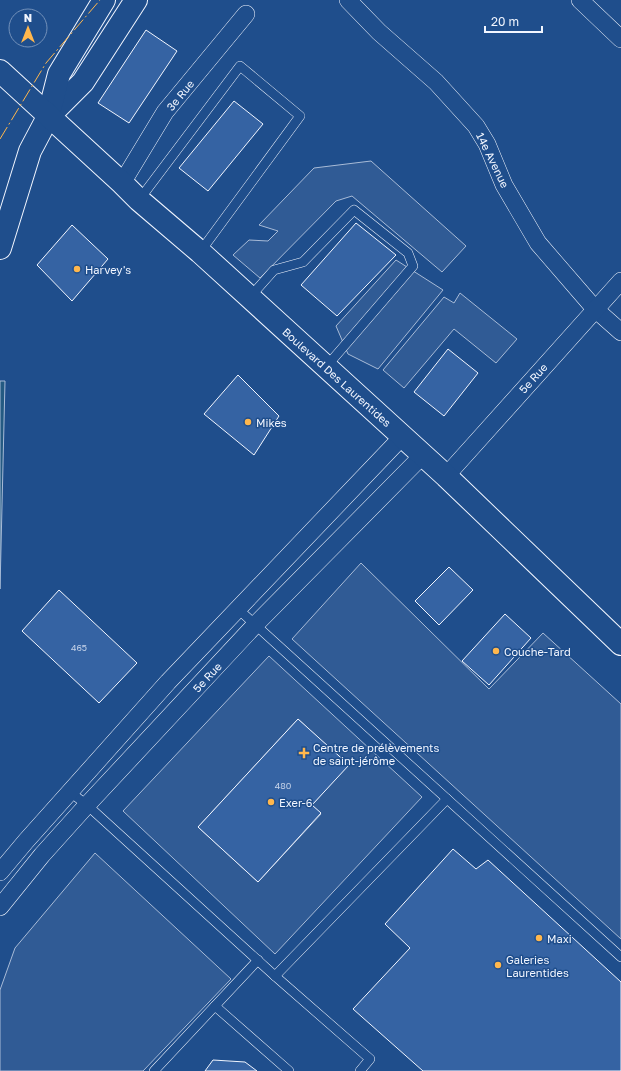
<svg xmlns="http://www.w3.org/2000/svg" width="621" height="1071" font-family="'Golos Text',sans-serif">
	<style>
		.green { fill: #245a82; stroke: #a8bbd7 }
		.parking { fill: #305b95; stroke: #a8bbd7; fill-rule: evenodd }
		.building { fill: #3563a3; stroke: #f2f6ff }
		.lines { fill: none; stroke-linecap: round; stroke-linejoin: round }
		.lane-casing { stroke: #f2f6ff; stroke-width: 10 }
		.street-casing { stroke: #f2f6ff; stroke-width: 18 }
		.secondary-casing { stroke: #f2f6ff; stroke-width: 24 }
		.primary-casing { stroke: #f2f6ff; stroke-width: 24 }
		.lane { stroke: #1f4e8c; stroke-width: 9 }
		.street { stroke: #1f4e8c; stroke-width: 17 }
		.secondary { stroke: #1f4e8c; stroke-width: 22 }
		.primary { stroke: #1f4e8c; stroke-width: 22 }
		.power { stroke: #ffb74d; stroke-width: 1; stroke-dasharray: 14 3 2 3; stroke-linecap: butt }
		.poi-dot { fill: #ffb74d; stroke: #1f4e8c; stroke-width: 1.5 }
		.labels { text-anchor: middle; dominant-baseline: central; stroke-width: 3; stroke-linejoin: round; paint-order: stroke }
		.number-label { font-size: 9px; fill: #c3d1e8 }
		.street-label { font-size: 11px; fill: #f2f6ff; stroke: #1f4e8c }
		.poi-label { font-size: 11px; fill: #f2f6ff; stroke: #1f4e8c; text-anchor: start }
	</style>
	<rect width="100%" height="100%" fill="#1f4e8c"/>
	<!-- green -->
	<polygon class="green" points="0,381 5,381 0,589"/>
	<!-- parking -->
	<g class="parking">
		<polygon points="371,161 466,246 442,272 352,196 336,201 260,278 233,255 249,240 268,241 278,231 259,225 314,168"/>
		<polygon points="396,260 443,290 378,369 348,354 336,326"/>
		<polygon points="460,293 517,339 496,363 454,329 404,388 383,370 444,297 454,303"/>
		<polygon points="361,563 489,689 543,633 621,704 621,939 292,639"/>
		<path d="M269,656l153,141 -147,157 -152,-143zM298,719l50,46 -36,40 9,9 -63,68 -60,-55z"/>
		<polygon points="95,853 231,979 143,1071 0,1071 0,990 15,948"/>
	</g>
	<!-- building -->
	<g class="building">
		<polygon points="146,30 177,51 129,123 98,103"/>
		<polygon points="234,101 263,124 208,191 179,168"/>
		<polygon points="356,223 396,255 337,316 301,285"/>
		<polygon points="72,225 108,259 72,301 37,265"/>
		<polygon points="448,349 478,373 444,416 414,392"/>
		<polygon points="238,375 279,416 254,455 204,414"/>
		<polygon points="449,567 473,590 439,625 415,601"/>
		<polygon points="59,590 137,663 99,703 22,631"/>
		<polygon points="505,614 531,638 489,685 462,661"/>
		<polygon points="298,719 349,765 312,805 321,813 258,882 198,827"/>
		<polygon points="453,849 476,869 488,860 621,982 621,1071 423,1071 353,1009 410,948 385,924"/>
		<polygon points="213,1060 245,1062 257,1071 205,1071"/>
	</g>
	<g class="lines">
		<!-- lane casing -->
		<g class="lane-casing">
			<g id="lane">
				<polyline points="139,200 240,66 300,116 200,252"/>
				<polyline points="250,297 274,270 303,262 354,210 408,253 413,266 326,367"/>
				<polyline points="238,609 621,957"/>
				<polyline points="70,792 87,805 275,976 370,1059 360,1071"/>
				<polyline points="275,976 447,799"/>
				<polyline points="215,1006 289,1071"/>
				<polyline points="154,1071 258,960"/>
			</g>
		</g>
		<!-- street casing -->
		<g class="street-casing">
			<g id="street">
				<polyline points="348,0 379,32 436,82 476,126 487,144 504,185 538,243 595,309 621,332"/>
				<polyline points="580,0 621,39"/>
				<polyline points="122,183 165,112 246,14"/>
				<polyline points="446,476 621,281"/>
				<polyline points="0,872 26,841 168,682 402,437"/>
				<polyline points="0,907 42,855 87,805 255,625 423,455"/>
			</g>
		</g>
		<!-- secondary casing -->
		<g class="secondary-casing">
			<g id="secondary">
				<polyline points="49,116 83,82 136,0"/>
				<polyline points="0,248 30,151 48,117 59,74 104,0"/>
			</g>
		</g>
		<!-- primary casing -->
		<g class="primary-casing">
			<polyline id="primary" points="0,71 122,183 139,200 200,252 446,476 621,644"/>
		</g>
		<!-- lane -->
		<use href="#lane" class="lane"/>
		<!-- street -->
		<use href="#street" class="street"/>
		<!-- secondary -->
		<use href="#secondary" class="secondary"/>
		<!-- primary -->
		<use href="#primary" class="primary"/>
		<!-- power -->
		<polyline class="power" points="0,139 46,63 100,0"/>
	</g>
	<!-- markers -->
	<g class="poi-dot">
		<circle cx="77" cy="269" r="4"/>
		<circle cx="248" cy="422" r="4"/>
		<circle cx="496" cy="651" r="4"/>
		<path d="M302 747h4v4h4v4h-4v4h-4v-4h-4v-4h4z"/>
		<circle cx="271" cy="802" r="4"/>
		<circle cx="539" cy="938" r="4"/>
		<circle cx="498" cy="965" r="4"/>
	</g>
	<g class="labels">
		<!-- number labels -->
		<g class="number-label">
			<text x="79" y="647">465</text>
			<text x="283" y="785">480</text>
		</g>
		<!-- street labels -->
		<g class="street-label">
			<text transform="translate(180 95) rotate(-50)">3e Rue</text>
			<text transform="translate(493 160) rotate(64)">14e Avenue</text>
			<text transform="translate(337 377) rotate(42)">Boulevard Des Laurentides</text>
			<text transform="translate(533 378) rotate(-48)">5e Rue</text>
			<text transform="translate(207 677) rotate(-47)">5e Rue</text>
		</g>
		<!-- poi labels -->
		<g class="poi-label">
			<text x="85" y="269">Harvey's</text>
			<text x="256" y="422">Mikes</text>
			<text x="504" y="651">Couche-Tard</text>
			<text x="313" y="747">Centre de prélèvements<tspan x="313" dy="13">de saint-jérôme</tspan></text>
			<text x="279" y="802">Exer-6</text>
			<text x="547" y="938">Maxi</text>
			<text x="506" y="959">Galeries<tspan x="506" dy="13">Laurentides</tspan></text>
		</g>
	</g>
	<!-- north arrow -->
	<g transform="translate(28 28)"><circle r="19" fill="#1f4e8c" stroke="#7391ba"/>
	<path d="M0-3L7 15L0 10L-7 15Z" fill="#ffb74d"/>
	<text y="-6" font-size="11" font-weight="bold" text-anchor="middle" fill="#f2f6ff">N</text>
	</g>
	<!-- scale -->
	<path d="M485 26v6h57v-6" fill="none" stroke="#f2f6ff" stroke-width="2"/>
	<text x="491" y="26" font-size="12" fill="#f2f6ff" stroke="#1f4e8c" stroke-width="3" paint-order="stroke">20 m</text>
</svg>
